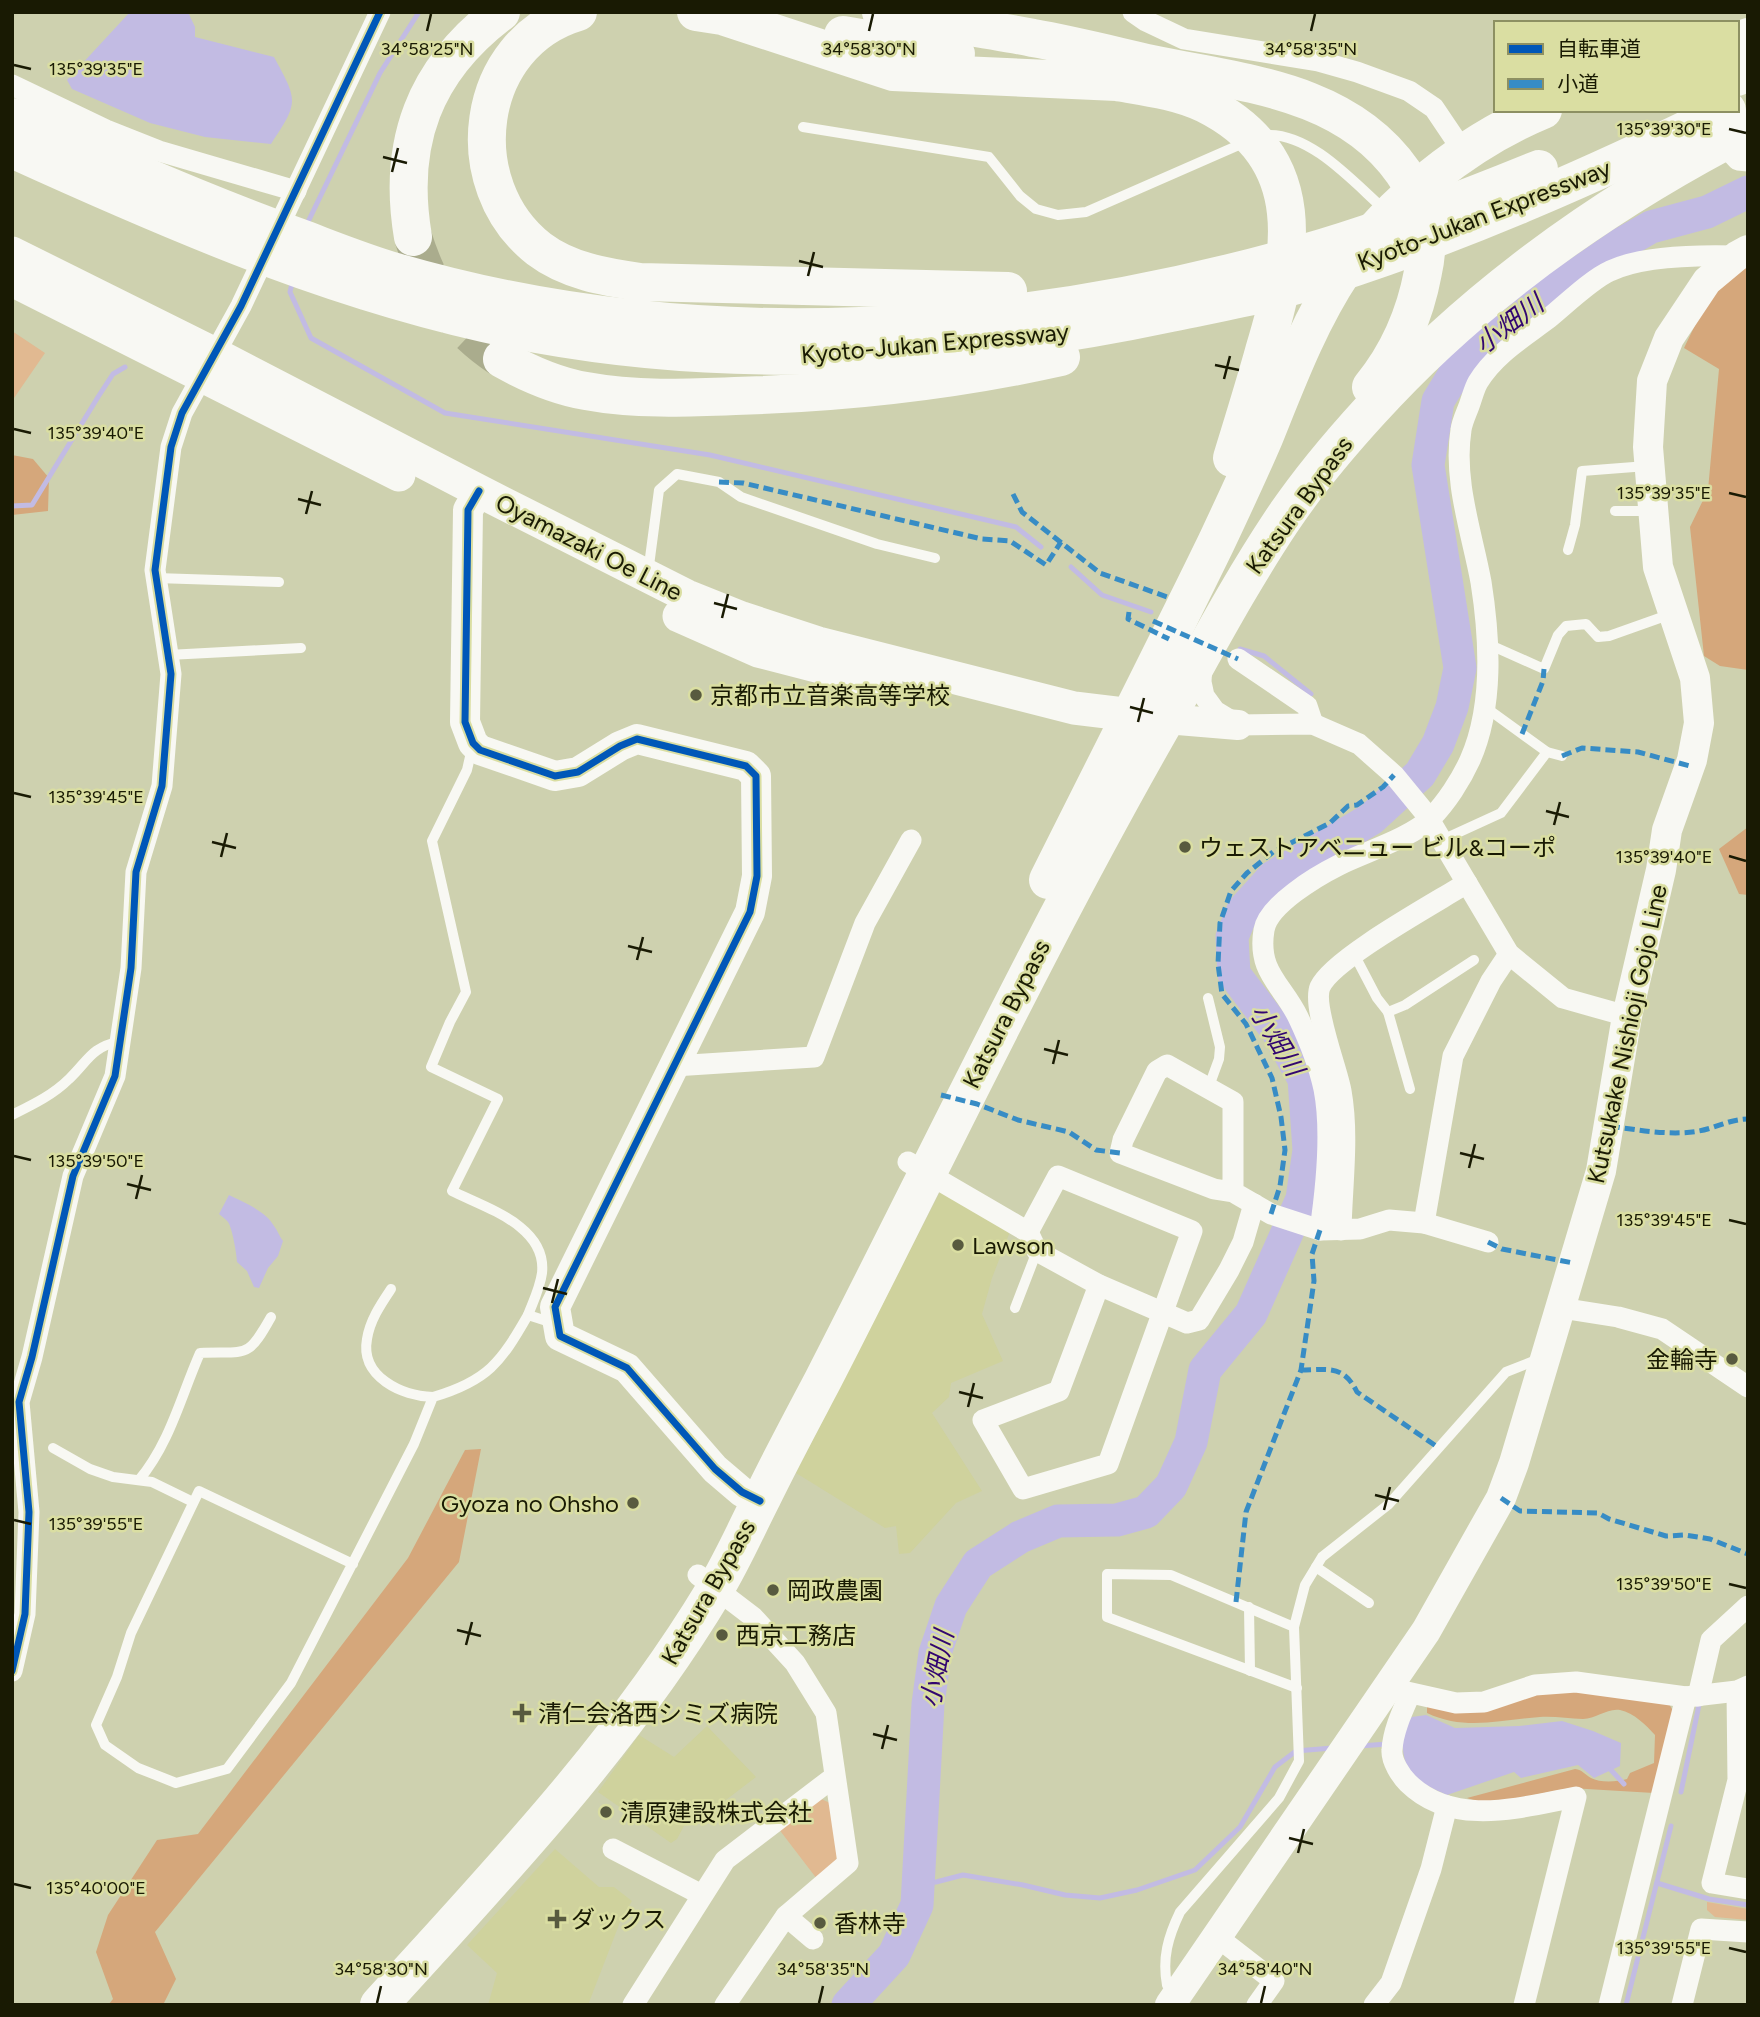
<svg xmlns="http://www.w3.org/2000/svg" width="1760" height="2017" font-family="Figtree,'Noto Sans JP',sans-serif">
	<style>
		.built { fill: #cfd29d }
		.green { fill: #e1b991 }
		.forest { fill: #d5a77b }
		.water { fill: #c2bbe3 }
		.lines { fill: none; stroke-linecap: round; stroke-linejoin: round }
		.stream { stroke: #c2bbe3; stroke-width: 5 }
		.river { stroke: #c2bbe3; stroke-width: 33 }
		.highway-tunnel { stroke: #aaac8d; stroke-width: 38; stroke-dasharray: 38 19; stroke-linecap: butt }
		.lane { stroke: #f8f8f3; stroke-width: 10 }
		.street { stroke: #f8f8f3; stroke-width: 21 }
		.secondary { stroke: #f8f8f3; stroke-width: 30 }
		.primary { stroke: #f8f8f3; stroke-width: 33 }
		.highway { stroke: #f8f8f3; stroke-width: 38 }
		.quiet { stroke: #378cc5; stroke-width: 5; stroke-dasharray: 10 5; stroke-linecap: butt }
		.cycleway-casing { stroke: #dadea2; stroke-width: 11 }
		.cycleway { stroke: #0057b8; stroke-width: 7 }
		.ticks { fill: none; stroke: #191a03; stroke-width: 2.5 }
		.poi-dot { fill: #585a3f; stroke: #dadea2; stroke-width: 2.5 }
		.labels { text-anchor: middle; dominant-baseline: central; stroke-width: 5; stroke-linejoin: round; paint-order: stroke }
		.street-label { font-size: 24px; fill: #191a03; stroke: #dadea2 }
		.poi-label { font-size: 24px; fill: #191a03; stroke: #dadea2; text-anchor: start }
		.water-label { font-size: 26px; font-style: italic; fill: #320671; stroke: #dadea2 }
		.ticks-label { font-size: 18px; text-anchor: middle; fill: #191a03; stroke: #dadea2; stroke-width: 5; stroke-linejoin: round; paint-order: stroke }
	</style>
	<rect width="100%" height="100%" fill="#ced1af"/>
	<!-- built -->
	<g class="built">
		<polygon points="941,1190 1011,1229 992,1278 982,1314 1003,1361 951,1383 949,1397 932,1413 982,1491 956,1503 910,1553 899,1554 896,1526 885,1528 796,1473"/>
		<polygon points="707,1726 756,1777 722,1803 707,1807 684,1826 677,1839 671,1843 598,1792 639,1735 674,1757"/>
		<polygon points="555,1849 599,1887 614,1887 632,1901 622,1917 588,2005 488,2005 497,1973 467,1945"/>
	</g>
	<!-- green -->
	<g class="green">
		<polygon points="12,331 45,353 12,401"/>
		<polygon points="817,1797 830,1803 840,1847 835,1864 817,1879 778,1828"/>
		<polygon points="1707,1902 1748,1909 1748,1920 1715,1917 1707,1910"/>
	</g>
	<!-- forest -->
	<g class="forest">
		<polygon points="1748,258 1748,670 1720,666 1704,656 1690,527 1708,490 1719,369 1684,348 1713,288"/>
		<polygon points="12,455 33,459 49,478 48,511 12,515"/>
		<polygon points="1748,827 1748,895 1739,894 1719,849"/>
		<polygon points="481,1449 459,1562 155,1932 176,1979 163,2005 108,2005 113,1999 96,1952 108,1915 157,1840 198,1834 408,1558 465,1450"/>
		<path d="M1565,1691l103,11 8,14 -22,77 -84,-5 -77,15h-11l-15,-5 108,-29c8,1 9,5 16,9 9,5 26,4 36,1l3,-6 24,-10 1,-28c-9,-10 -21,-22 -35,-25 -13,-2 -24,9 -37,9 -14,0 -28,-3 -43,-2 -40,3 -75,14 -113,-4v-6z"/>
	</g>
	<!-- water -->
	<g class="water">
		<path d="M130,12h58l7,15v10l79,20c24,44 25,45 -3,87l-66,-7 -55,-14 -78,-34 -5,-9z"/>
		<path d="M229,1195c14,7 37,16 45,31 4,5 5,10 9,15l-5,15 -10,12 -9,20 -5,-1 -7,-16 -10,-9c0,-7 -5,-35 -9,-40 -2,-3 -6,-5 -9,-8z"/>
		<path d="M1426,1715l29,13 64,-2 43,-5 31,10 28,12 -1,23 -26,12 -16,-13 -57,13 -7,-6 -67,23c-37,-16 -47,-26 -44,-68l9,-10z"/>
	</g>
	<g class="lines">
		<!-- stream -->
		<g class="stream">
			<polyline points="306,226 380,73 419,12"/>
			<polyline points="293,279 290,292 311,338 445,413 710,455 1016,527 1041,547"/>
			<polyline points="12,506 32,505 98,397 113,374 125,367"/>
			<polyline points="1071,567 1102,595 1151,612"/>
			<polyline points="1240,649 1264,656 1311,694"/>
			<polyline points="1359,1746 1388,1744"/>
			<polyline points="1611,1770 1624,1784"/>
			<polyline points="1681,1792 1700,1700"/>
			<polyline points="1657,1883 1709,1899 1748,1905"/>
			<polyline points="920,1884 936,1882 963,1875 1023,1885 1065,1895 1100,1898 1137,1890 1195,1870 1240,1827 1275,1767 1296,1751 1332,1748"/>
			<polyline points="1626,2005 1671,1826"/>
		</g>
		<!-- river -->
		<polyline class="river" points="848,2005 894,1955 917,1905 928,1704 935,1653 951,1606 978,1564 1020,1537 1058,1521 1117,1520 1146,1512 1171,1486 1191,1442 1205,1370 1251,1314 1302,1199 1309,1150 1304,1079 1278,1032 1234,974 1232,937 1243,910 1273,877 1371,819 1420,774 1438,744 1452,707 1460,668 1428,465 1438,401 1463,360 1485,337 1623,243 1651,227 1707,212 1748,192"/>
		<!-- highway-tunnel -->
		<path class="highway-tunnel" d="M413,237c17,54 42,91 89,122"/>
		<!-- lane -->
		<g class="lane">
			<polyline points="803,127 989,157 1020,196 1036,209 1058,215 1086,212 1239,145"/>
			<path d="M1268,135c44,-1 86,48 118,76"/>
			<polyline points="1615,511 1650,511"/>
			<polyline points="1568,550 1575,525 1582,471 1647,466"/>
			<polyline points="648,573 659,490 677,474 719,482 741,497 877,544 935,558"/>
			<polyline points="156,578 279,582"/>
			<polyline points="1488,644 1544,669 1558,635 1566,626 1586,624 1598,637 1609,636 1671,614"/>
			<polyline points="168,655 301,648"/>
			<polyline points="1485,707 1547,752 1562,756"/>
			<path d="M472,748l-5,22 -35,71 34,151 -16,30 -19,45 67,32 -46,92c34,17 95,35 90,82 -2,15 -9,29 -14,42"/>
			<polyline points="1442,840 1501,813 1547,752"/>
			<polyline points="1354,954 1377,998 1388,1012 1410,1089"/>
			<polyline points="1208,998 1220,1047 1219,1059 1208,1089"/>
			<polyline points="1388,1012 1405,1005 1474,960"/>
			<path d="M12,1115c20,-10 41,-20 57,-36 20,-19 21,-31 51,-38"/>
			<path d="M391,1289c-10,15 -21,31 -24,50 -7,38 35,57 66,58"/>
			<polyline points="1015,1308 1037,1251"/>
			<polyline points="53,1448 90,1469 113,1477 152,1482 193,1502"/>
			<path d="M139,1480c31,-37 42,-84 61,-127 47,-2 47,7 71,-36"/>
			<path d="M353,1564l-154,-73 -68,142 -14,44 -21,48 9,20 33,23 38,15 51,-14 64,-86 123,-239 19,-47c55,-16 68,-35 95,-82l25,8"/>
			<polyline points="1316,1567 1369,1603"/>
			<polyline points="1249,1607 1250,1671"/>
			<polyline points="1294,1627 1171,1575 1107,1574 1107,1617 1297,1688"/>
			<path d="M1176,1993l-9,-8c-5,-27 1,-48 13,-73l99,-114 20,-37 -5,-134 11,-42 17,-28 67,-53 117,-132 33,-13"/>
		</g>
		<!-- street -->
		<g class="street">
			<polyline points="1133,12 1146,21 1184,39 1318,61 1357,72 1409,91 1434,108 1465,154"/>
			<polyline points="12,85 106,130 159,151 296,191"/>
			<polyline points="1721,142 1738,160 1748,161"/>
			<polyline points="1238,659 1307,706 1313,724"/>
			<polyline points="1202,662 1201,682 1204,696 1215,711 1238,725 1313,724 1359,744 1394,775 1426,814 1509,954 1563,998 1627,1016"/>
			<polyline points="674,1066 814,1057 865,923 911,840"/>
			<polyline points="908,1162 1028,1232 1037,1251 1099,1285 1187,1323 1199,1320 1229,1270 1243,1242 1254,1204"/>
			<polyline points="1233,1192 1233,1102 1167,1065 1157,1071 1123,1140 1120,1153 1214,1189 1233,1192 1271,1214 1320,1230 1360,1229 1389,1220 1424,1223 1488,1242"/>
			<polyline points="1424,1223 1453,1056 1491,981 1509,954"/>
			<path d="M1320,1230c6,-41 12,-100 4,-141 -5,-23 -16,-51 -26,-72 -16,-33 -41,-45 -34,-87 4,-25 53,-54 75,-65 26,-13 72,-27 92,-47 15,-15 30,-38 39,-58 24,-54 20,-121 11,-178 -9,-49 -28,-101 -20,-152 1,-8 5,-16 8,-24 3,-8 5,-17 9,-24 17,-28 46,-45 71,-64 17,-14 43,-39 61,-47 33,-16 91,-16 127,-15"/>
			<path d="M1341,1230c1,-45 8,-95 0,-139 -4,-23 -29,-85 -21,-104 12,-28 117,-85 147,-104"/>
			<polyline points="1028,1232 1058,1176 1192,1231 1108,1464 1023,1489 983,1420 1059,1391 1099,1285"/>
			<polyline points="1561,1308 1618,1317 1662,1329 1748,1387"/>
			<polyline points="698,1575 753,1617 795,1663 826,1713 848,1863 786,1916 725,2005"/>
			<polyline points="12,1671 25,1614 29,1512 19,1402 32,1357 73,1176 115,1076 131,968 136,872 162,786 171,674 155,570 171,447 182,413 241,306 380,12"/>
			<polyline points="1398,1690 1456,1703 1484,1702 1535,1685 1576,1682 1686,1697 1737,1691 1748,1686"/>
			<polyline points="1737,1691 1738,1780 1712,1883 1748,1889"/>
			<path d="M1410,1694c-8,18 -17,37 -18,56 -1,11 9,26 16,33 46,45 113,24 168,14l-52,208"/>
			<polyline points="1698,1696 1711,1640 1748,1606"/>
			<polyline points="613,1849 702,1895"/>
			<polyline points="786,1916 813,1939"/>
			<polyline points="1216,1936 1274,1981 1257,2005"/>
			<polyline points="633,2005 725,1860 834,1777"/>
			<polyline points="1374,2005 1391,1983 1431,1869 1447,1806"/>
			<polyline points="1609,2005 1686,1697"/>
			<polyline points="1682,2005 1701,1929 1748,1932"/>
		</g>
		<!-- secondary -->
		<g class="secondary">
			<polyline points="479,491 468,510 465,722 473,743 480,750 555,776 578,772 620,746 637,739 746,766 756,776 757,876 750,912 555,1307 560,1336 627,1368 715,1469 742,1492 760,1501"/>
			<polyline points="1166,719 1238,725"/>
			<polyline points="1170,2005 1426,1631 1501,1498 1514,1463 1601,1171 1627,1016 1661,870 1667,830 1692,760 1699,723 1695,678 1658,567 1648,447 1652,381 1669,338 1707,281 1737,256 1748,250"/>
		</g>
		<!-- primary -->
		<g class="primary">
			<polyline points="12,253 215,354 479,491 687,596 742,618 818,643 1074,708 1157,718"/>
			<polyline points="12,280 399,475"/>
			<polyline points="679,616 758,651 886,684"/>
		</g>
		<!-- highway -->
		<g class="highway">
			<path d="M578,12c-105,31 -121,173 -39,237 29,22 66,28 101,33l368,9"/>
			<path d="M696,12l26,4 171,56 224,10c29,5 61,9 88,22 108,54 88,151 59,247 -10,36 -21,71 -32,107"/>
			<path d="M881,12c50,10 102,16 152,26 40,7 79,17 119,26 90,19 194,26 251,108 22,31 28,64 20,100 -8,43 -25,82 -52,115"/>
			<polyline points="843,35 956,54"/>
			<polyline points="1737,41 1748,37"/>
			<polyline points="1737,77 1748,72"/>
			<path d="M12,117c97,45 194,87 294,123 29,11 59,23 90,32 301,88 628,64 926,-24 73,-22 146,-50 217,-79"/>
			<path d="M12,149c169,77 342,152 525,185 210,38 426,23 634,-21 53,-11 106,-21 157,-37 138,-44 270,-103 399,-166"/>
			<path d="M413,237c-16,-94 11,-167 88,-225"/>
			<path d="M502,359c27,15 54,27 84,32 48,9 100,7 149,5 110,-3 218,-15 326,-39"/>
			<path d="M1048,880c56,-112 113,-224 168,-337 16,-34 33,-70 48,-105 23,-57 45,-116 79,-167 46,-68 125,-130 200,-161"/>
			<path d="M379,2005c120,-132 243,-261 335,-414 19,-31 33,-64 49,-95 19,-39 40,-78 60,-116 114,-222 220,-447 344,-663 37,-65 72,-132 114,-195 26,-39 57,-76 89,-111 106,-117 238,-210 378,-282"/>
		</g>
		<!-- quiet -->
		<g class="quiet">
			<polyline points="719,482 743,483 982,539 1010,541 1046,565 1061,542"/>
			<polyline points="1013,494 1022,512 1100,573 1170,598"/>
			<polyline points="1129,612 1128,619 1169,639"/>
			<polyline points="1153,621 1238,659"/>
			<polyline points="1522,734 1543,681 1544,669"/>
			<polyline points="1562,756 1582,748 1638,752 1690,766"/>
			<polyline points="941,1095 977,1104 1018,1120 1069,1132 1096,1150 1120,1153"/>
			<path d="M1610,1126c28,4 61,10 89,5 17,-3 31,-12 49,-12"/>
			<polyline points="1271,1214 1280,1186 1285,1150 1281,1117 1272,1078 1246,1024 1222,994 1218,964 1220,923 1231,891 1247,873 1273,852 1330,823 1348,806 1357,805 1383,787 1394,775"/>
			<polyline points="1488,1242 1502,1249 1573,1263"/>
			<path d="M1301,1370c27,0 42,-6 56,22l82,56"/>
			<polyline points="1501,1498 1520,1511 1598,1513 1609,1519 1666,1536 1685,1535 1710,1539 1748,1554"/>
			<polyline points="1236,1602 1246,1512 1301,1370 1314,1281 1312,1254 1320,1230"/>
		</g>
		<!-- cycleway casing -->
		<g class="cycleway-casing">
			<g id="cycleway">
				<polyline points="479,491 468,510 465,722 473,743 480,750 555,776 578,772 620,746 637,739 746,766 756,776 757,876 750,912 555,1307 560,1336 627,1368 715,1469 742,1492 760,1501"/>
				<polyline points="12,1671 25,1614 29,1512 19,1402 32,1357 73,1176 115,1076 131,968 136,872 162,786 171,674 155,570 171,447 182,413 241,306 380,12"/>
			</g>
		</g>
		<!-- cycleway -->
		<use href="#cycleway" class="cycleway"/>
	</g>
	<!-- ticks -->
	<path class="ticks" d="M427,31l4,-17M869,31l4,-17M1311,31l4,-17M14,65l17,4M1729,129l17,4M383,157l24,6M392,172l6,-24M799,261l24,6M808,276l6,-24M1215,365l24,5M1224,379l6,-23M14,429l17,4M1729,493l17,4M298,499l23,6M306,514l6,-23M714,603l23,6M722,618l6,-24M1130,707l23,6M1138,722l6,-24M14,793l17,4M1546,811l23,6M1554,825l6,-23M212,842l24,6M1729,856l17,5M221,857l6,-24M628,946l24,6M637,960l6,-23M1044,1049l24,6M1053,1064l6,-24M1460,1153l24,6M14,1156l17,4M1469,1168l6,-24M127,1184l24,6M136,1199l6,-24M1729,1220l17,4M543,1288l24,6M552,1303l6,-24M959,1392l24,6M968,1407l6,-24M1375,1495l24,6M1384,1510l6,-23M14,1520l17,4M1729,1584l17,4M457,1630l24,6M466,1645l6,-23M873,1734l24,6M882,1749l6,-24M1289,1838l24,6M1298,1853l6,-24M14,1884l17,4M1729,1948l17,4M377,2003l4,-17M819,2003l4,-17M1261,2003l4,-17"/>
	<!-- markers -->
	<g class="poi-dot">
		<circle cx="696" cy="695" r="7"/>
		<circle cx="1185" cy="847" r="7"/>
		<circle cx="958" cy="1245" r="7"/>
		<circle cx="1732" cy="1359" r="7"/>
		<circle cx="633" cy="1503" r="7"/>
		<circle cx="773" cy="1590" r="7"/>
		<circle cx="722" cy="1635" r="7"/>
		<path d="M518.5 1702.5h7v7h7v7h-7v7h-7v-7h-7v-7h7z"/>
		<circle cx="606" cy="1812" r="7"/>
		<path d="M553.5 1908.5h7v7h7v7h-7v7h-7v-7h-7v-7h7z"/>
		<circle cx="820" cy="1923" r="7"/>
	</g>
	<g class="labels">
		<!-- street labels -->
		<g class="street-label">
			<text transform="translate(1484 215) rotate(-21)">Kyoto-Jukan Expressway</text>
			<text transform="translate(935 343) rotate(-5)">Kyoto-Jukan Expressway</text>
			<text transform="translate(1299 505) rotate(-54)">Katsura Bypass</text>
			<text transform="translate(589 547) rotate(27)">Oyamazaki Oe Line</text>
			<text transform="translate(1006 1014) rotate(-63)">Katsura Bypass</text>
			<text transform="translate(1627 1034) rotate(-78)">Kutsukake Nishioji Gojo Line</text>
			<text transform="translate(708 1592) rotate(-60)">Katsura Bypass</text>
		</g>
		<!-- poi labels -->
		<g class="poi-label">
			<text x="710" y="695">京都市立音楽高等学校</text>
			<text x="1199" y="847">ウェストアベニュー ビル&amp;コーポ</text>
			<text x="972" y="1245">Lawson</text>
			<text x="1718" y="1359" text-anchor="end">金輪寺</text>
			<text x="619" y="1503" text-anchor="end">Gyoza no Ohsho</text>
			<text x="787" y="1590">岡政農園</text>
			<text x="736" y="1635">西京工務店</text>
			<text x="538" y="1713">清仁会洛西シミズ病院</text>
			<text x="620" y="1812">清原建設株式会社</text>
			<text x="571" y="1919">ダックス</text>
			<text x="834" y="1923">香林寺</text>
		</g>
		<!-- water labels -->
		<g class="water-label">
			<text transform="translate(1509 324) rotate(-37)">小畑川</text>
			<text transform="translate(1277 1040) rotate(59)">小畑川</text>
			<text transform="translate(937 1669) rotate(-79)">小畑川</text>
		</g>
	</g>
	<g class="ticks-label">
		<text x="427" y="55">34°58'25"N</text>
		<text x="869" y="55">34°58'30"N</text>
		<text x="1311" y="55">34°58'35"N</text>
		<text x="96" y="75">135°39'35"E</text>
		<text x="1664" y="135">135°39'30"E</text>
		<text x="96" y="439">135°39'40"E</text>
		<text x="1664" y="499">135°39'35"E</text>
		<text x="96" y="803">135°39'45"E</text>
		<text x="1664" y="863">135°39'40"E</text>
		<text x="96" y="1167">135°39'50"E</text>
		<text x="1664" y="1226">135°39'45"E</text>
		<text x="96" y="1530">135°39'55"E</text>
		<text x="1664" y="1590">135°39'50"E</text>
		<text x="96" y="1894">135°40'00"E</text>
		<text x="1664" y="1954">135°39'55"E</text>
		<text x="381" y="1975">34°58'30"N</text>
		<text x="823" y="1975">34°58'35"N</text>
		<text x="1265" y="1975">34°58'40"N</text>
	</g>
	<!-- border -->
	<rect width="1760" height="2017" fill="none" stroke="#191a03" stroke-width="28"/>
	<!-- legend -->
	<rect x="1494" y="21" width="245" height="91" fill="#dadea2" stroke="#8d9062" stroke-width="2"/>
	<rect x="1508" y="44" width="35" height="10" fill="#0057b8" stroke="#8d9062" stroke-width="2"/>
	<text x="1557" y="56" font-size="21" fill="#191a03">自転車道</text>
	<rect x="1508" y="79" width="35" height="10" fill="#378cc5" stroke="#8d9062" stroke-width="2"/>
	<text x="1557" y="91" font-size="21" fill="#191a03">小道</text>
</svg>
